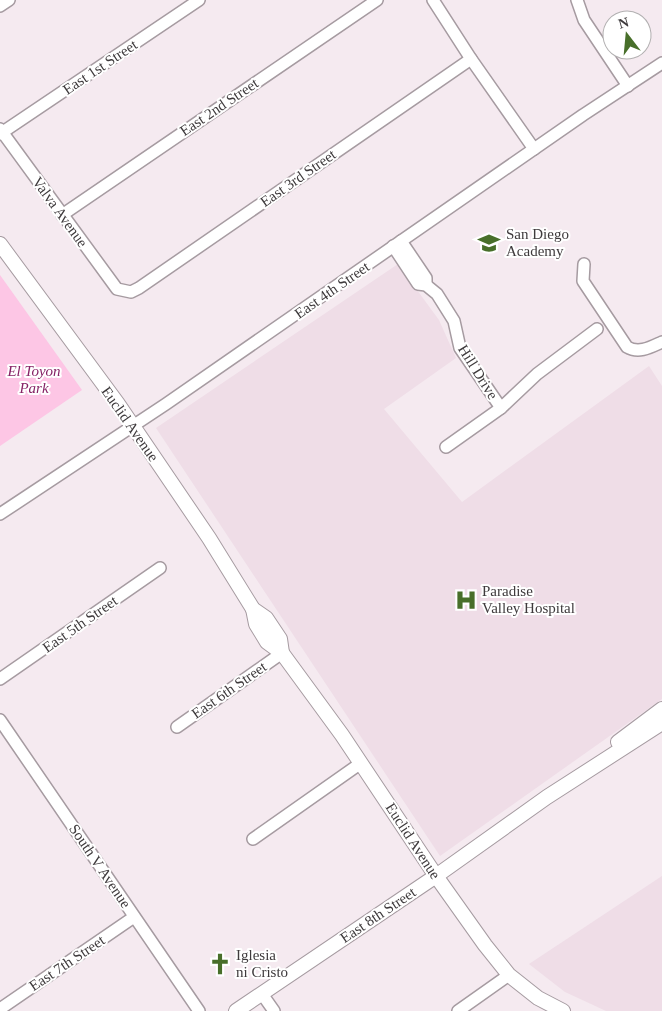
<svg xmlns="http://www.w3.org/2000/svg" width="662" height="1011" font-family="'Times New Roman',serif">
	<style>
		.built { fill: #efdde7 }
		.green { fill: #fdc6e5 }
		.lines { fill: none; stroke-linecap: round; stroke-linejoin: round }
		.minor-casing { stroke: #a69ba1; stroke-width: 14 }
		.major-casing { stroke: #a69ba1; stroke-width: 16 }
		.minor { stroke: #fff; stroke-width: 11 }
		.major { stroke: #fff; stroke-width: 14 }
		.labels { text-anchor: middle; dominant-baseline: central; stroke-width: 4; stroke-linejoin: round; paint-order: stroke }
		.street-label { font-size: 15px; fill: #3e3a3c; stroke: #fff }
		.poi-label { font-size: 15px; fill: #3e3a3c; stroke: #fff; text-anchor: start }
		.park-label { font-size: 15px; font-style: italic; fill: #862366; stroke: #fff }
	</style>
	<rect width="100%" height="100%" fill="#f5eaf0"/>
	<!-- built -->
	<g class="built">
		<polygon points="398,264 439,320 456,358 384,409 462,502 649,366 662,386 662,699 440,856 156,428"/>
		<polygon points="662,876 662,1011 606,1011 565,992 529,964"/>
	</g>
	<!-- green -->
	<polygon class="green" points="0,275 82,390 0,446"/>
	<g class="lines">
		<!-- minor casing -->
		<g class="minor-casing">
			<g id="minor">
				<polyline points="433,0 471,59 534,149"/>
				<polyline points="577,0 584,20 628,86"/>
				<polyline points="0,6 9,0"/>
				<polyline points="0,129 117,289 131,292 139,288 471,59"/>
				<polyline points="0,134 199,0"/>
				<polyline points="62,215 377,0"/>
				<polyline points="401,241 426,278 426,285"/>
				<polyline points="393,246 418,284 426,285 437,294 454,321 460,348 501,408"/>
				<path d="M584,264l-1,17 44,66c12,7 24,0 35,-5"/>
				<polyline points="446,447 501,408 537,374 597,329"/>
				<polyline points="0,514 166,404 583,115 662,63"/>
				<polyline points="0,679 160,568"/>
				<polyline points="0,720 199,1011"/>
				<polyline points="177,727 282,653"/>
				<polyline points="253,839 361,763"/>
				<polyline points="262,994 274,1011"/>
				<polyline points="0,1009 134,917"/>
				<polyline points="458,1011 509,975"/>
			</g>
		</g>
		<!-- major casing -->
		<g class="major-casing">
			<g id="major">
				<polyline points="0,244 118,404 209,538 253,609 266,618 280,639 282,653"/>
				<polyline points="253,609 256,624 267,642 282,653 342,735 436,876 485,945 509,975 538,998 563,1011"/>
				<polyline points="618,742 662,709"/>
				<polyline points="236,1011 436,876 547,797 662,723"/>
			</g>
		</g>
		<!-- minor -->
		<use href="#minor" class="minor"/>
		<!-- major -->
		<use href="#major" class="major"/>
	</g>
	<!-- icons -->
	<defs>
		<g id="school-bare" transform="scale(1.725)"><path d="M0-5L7-2L0 1L-7-2ZM-4 1L0 2.5L4 1V4Q0 6-4 4Z" fill="#486f2a" stroke="#fff" stroke-width="2.5" paint-order="stroke"/></g>
		<g id="hospital-bare" transform="scale(1.725)"><path d="M-5-5h3v3.5h4V-5h3V5h-3V1.5h-4V5h-3Z" fill="#486f2a" stroke="#fff" stroke-width="2.5" paint-order="stroke"/></g>
		<g id="church-bare" transform="scale(1.725)"><path d="M-1.2-6h2.4v3.5h3.3v2.4h-3.3V6h-2.4V-.1h-3.3v-2.4h3.3Z" fill="#486f2a" stroke="#fff" stroke-width="2.5" paint-order="stroke"/></g>
	</defs>
	<g fill-rule="evenodd">
		<use href="#school-bare" x="489" y="243"/>
		<use href="#hospital-bare" x="466" y="600"/>
		<use href="#church-bare" x="220" y="964"/>
	</g>
	<g class="labels">
		<!-- street labels -->
		<g class="street-label">
			<text transform="translate(100 67) rotate(-34)">East 1st Street</text>
			<text transform="translate(219 107) rotate(-34)">East 2nd Street</text>
			<text transform="translate(298 178) rotate(-35)">East 3rd Street</text>
			<text transform="translate(60 212) rotate(54)">Valva Avenue</text>
			<text transform="translate(332 290) rotate(-35)">East 4th Street</text>
			<text transform="translate(478 372) rotate(58)">Hill Drive</text>
			<text transform="translate(130 424) rotate(55)">Euclid Avenue</text>
			<text transform="translate(80 624) rotate(-35)">East 5th Street</text>
			<text transform="translate(229 690) rotate(-35)">East 6th Street</text>
			<text transform="translate(413 841) rotate(57)">Euclid Avenue</text>
			<text transform="translate(100 866) rotate(56)">South V Avenue</text>
			<text transform="translate(378 915) rotate(-34)">East 8th Street</text>
			<text transform="translate(67 963) rotate(-34)">East 7th Street</text>
		</g>
		<!-- poi labels -->
		<g class="poi-label">
			<text x="506" y="234">San Diego<tspan x="506" dy="17">Academy</tspan></text>
			<text x="482" y="591">Paradise<tspan x="482" dy="17">Valley Hospital</tspan></text>
			<text x="236" y="955">Iglesia<tspan x="236" dy="17">ni Cristo</tspan></text>
		</g>
		<!-- park labels -->
		<g class="park-label">
			<text x="34" y="371">El Toyon<tspan x="34" dy="17">Park</tspan></text>
		</g>
	</g>
	<!-- north arrow -->
	<g transform="translate(627 35) rotate(344)"><circle r="24" fill="#ffffff" stroke="#b2b0b1"/>
	<path d="M0-4L9 19L0 12L-9 19Z" fill="#486f2a"/>
	<text y="-8" font-size="14" font-weight="bold" text-anchor="middle" fill="#3e3a3c">N</text>
	</g>
</svg>
